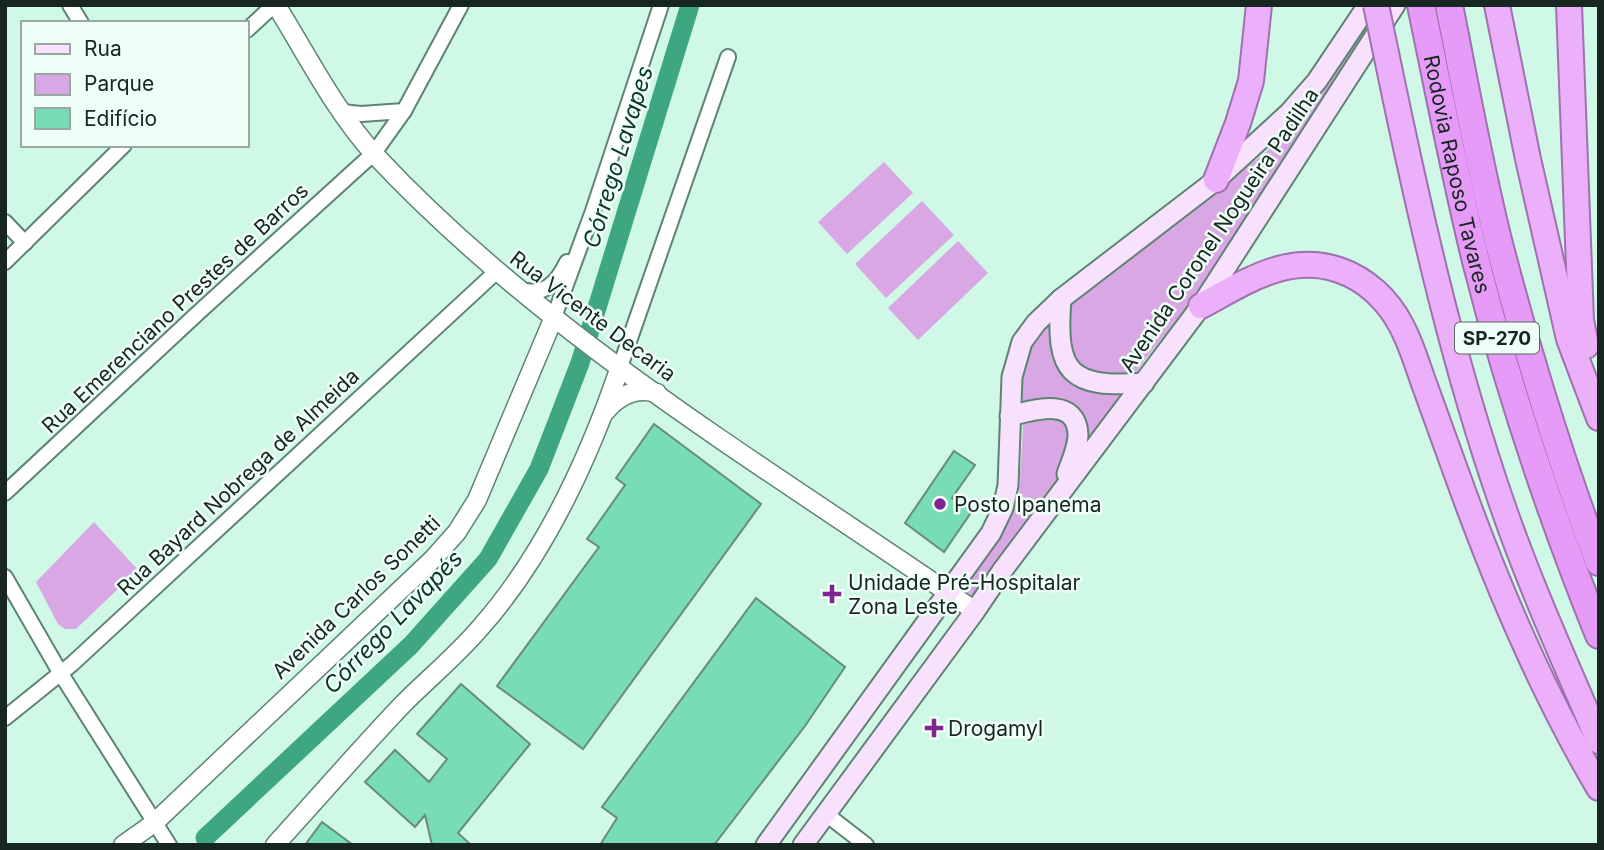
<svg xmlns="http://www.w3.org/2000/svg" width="1604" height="850" font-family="Inter,sans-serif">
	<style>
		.green { fill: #d9a8e4 }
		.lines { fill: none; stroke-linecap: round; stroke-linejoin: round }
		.canal { stroke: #3ea782; stroke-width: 19 }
		.building { fill: #78ddb6; stroke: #678c7c; stroke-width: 2 }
		.minor-casing { stroke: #5f8373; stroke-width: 18 }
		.tertiary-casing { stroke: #5f8373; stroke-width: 21 }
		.secondary-casing { stroke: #5f8373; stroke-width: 23 }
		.trunk-casing { stroke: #9e72ac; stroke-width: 28 }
		.motorway-casing { stroke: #9e72ac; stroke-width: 30 }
		.minor { stroke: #fff; stroke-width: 14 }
		.tertiary { stroke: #fff; stroke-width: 18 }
		.secondary { stroke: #f8e1fd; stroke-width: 19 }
		.trunk { stroke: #ecaffa; stroke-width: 24 }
		.motorway { stroke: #e79bf8; stroke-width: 26 }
		.trunk-bridge-casing { stroke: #9e72ac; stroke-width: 28; stroke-linecap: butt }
		.trunk-bridge { stroke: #ecaffa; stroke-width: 24 }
		.poi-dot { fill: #7f2491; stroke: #effff8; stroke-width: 2.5 }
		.labels { text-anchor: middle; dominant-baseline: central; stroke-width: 5; stroke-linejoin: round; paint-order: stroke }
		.shield { fill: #effff8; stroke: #586761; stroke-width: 2 }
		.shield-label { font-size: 19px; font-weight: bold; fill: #172620 }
		.street-label { font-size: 21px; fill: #172620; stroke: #effff8 }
		.poi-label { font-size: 21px; fill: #172620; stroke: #effff8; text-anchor: start }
		.water-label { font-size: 23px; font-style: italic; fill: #073627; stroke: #effff8 }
	</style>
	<rect width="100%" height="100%" fill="#d0f8e6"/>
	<!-- green -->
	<g class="green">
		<polygon points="1364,25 1368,35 1218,267 1144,361 1090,437 1015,535 970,600 962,593 1008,523 1019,493 1023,428 1020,392 1024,358 1036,337 1050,323 1144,244 1265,153 1325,85"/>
		<polygon points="884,162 913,193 847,254 818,222"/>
		<polygon points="922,201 954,235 886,298 855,264"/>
		<polygon points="958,241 988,273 918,340 888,308"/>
		<polygon points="94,522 138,570 76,629 65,629 58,624 36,582"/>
	</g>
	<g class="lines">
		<!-- canal -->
		<polyline class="canal" points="205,838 411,645 488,559 539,469 580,363 690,5"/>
	</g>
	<!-- building -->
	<g class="building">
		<polygon points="654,424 761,504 583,749 497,686 599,547 587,539 625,485 616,478"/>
		<polygon points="954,451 975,465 952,498 972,511 944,552 905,523"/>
		<polygon points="756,598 845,667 805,726 714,845 600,845 617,818 602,807"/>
		<polygon points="461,684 530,744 458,833 471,845 432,845 425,815 415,827 365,782 395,750 429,782 447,759 417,734"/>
		<polygon points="322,822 353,845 305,845"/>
	</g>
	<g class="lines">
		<!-- minor casing -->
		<g class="minor-casing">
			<g id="minor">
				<polyline points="70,5 81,23"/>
				<polyline points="247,30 274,5"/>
				<polyline points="342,112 361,114 404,111"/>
				<polyline points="5,222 25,243"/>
				<polyline points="5,262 124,145"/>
				<path d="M519,289c24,9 38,-6 48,-27"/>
				<polyline points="554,317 593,211 661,5"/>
				<polyline points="620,367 728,57"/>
				<polyline points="5,493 199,312 374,153 404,111 461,5"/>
				<polyline points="5,577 61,674 169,845"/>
				<polyline points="5,718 72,664 496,272"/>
				<polyline points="826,814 866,845"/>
			</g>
		</g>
		<!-- tertiary casing -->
		<g class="tertiary-casing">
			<g id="tertiary">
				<path d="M276,5c31,50 59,106 99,150 172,184 395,314 600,456"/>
				<path d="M605,412c14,-17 31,-25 52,-19"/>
				<polyline points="123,845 154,823 433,559 457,532 477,500 554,317"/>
				<path d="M275,845c43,-47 85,-96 129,-142 25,-25 53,-48 76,-75 64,-72 109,-170 140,-261"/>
			</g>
		</g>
		<!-- secondary casing -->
		<g class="secondary-casing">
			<g id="secondary">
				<path d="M1061,299c-6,75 9,89 83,84"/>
				<path d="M1010,416c23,-6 67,-20 68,19 0,13 -7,27 -11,39"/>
				<polyline points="766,845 991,533 1003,508 1008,485 1012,377 1022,342 1036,323 1061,299 1216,180 1289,113 1317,81 1368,5"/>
				<polyline points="803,845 975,611 1002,571 1201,306 1395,5"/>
			</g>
		</g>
		<!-- trunk casing -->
		<g class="trunk-casing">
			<g id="trunk">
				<polyline points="1497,5 1528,159 1569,339 1599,418"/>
				<polyline points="1569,5 1581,320 1586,346"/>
				<path d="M1395,96c29,137 60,272 106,405 28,82 64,161 98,240"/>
				<polyline points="1216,180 1238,123 1251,81 1259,5"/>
				<path d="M1201,306c43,-23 87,-54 138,-36 27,9 49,30 62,55 11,20 17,43 25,64 13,35 25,70 38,105 37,101 80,201 135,294"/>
			</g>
		</g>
		<!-- motorway casing -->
		<g class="motorway-casing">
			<g id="motorway">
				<path id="s1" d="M1421,5c18,86 34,171 55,256 32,127 74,252 123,374"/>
				<path d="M1449,5c16,80 30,160 50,239 28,107 60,214 100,318"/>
			</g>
		</g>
		<!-- minor -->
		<use href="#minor" class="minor"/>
		<!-- tertiary -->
		<use href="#tertiary" class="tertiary"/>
		<!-- secondary -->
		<use href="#secondary" class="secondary"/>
		<!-- trunk -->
		<use href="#trunk" class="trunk"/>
		<!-- motorway -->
		<use href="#motorway" class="motorway"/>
		<!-- trunk-bridge casing -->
		<g class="trunk-bridge-casing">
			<polyline id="trunk-bridge" points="1376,5 1395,96"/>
		</g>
		<!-- trunk-bridge -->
		<use href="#trunk-bridge" class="trunk-bridge"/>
	</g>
	<!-- markers -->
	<g class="poi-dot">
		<circle cx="940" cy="504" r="7"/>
		<path d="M828.5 583.5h7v7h7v7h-7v7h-7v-7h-7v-7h7z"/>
		<path d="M930.5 717.5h7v7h7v7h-7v7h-7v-7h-7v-7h7z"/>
	</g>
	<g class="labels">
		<!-- shield labels -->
		<rect class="shield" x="1455" y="322.5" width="84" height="31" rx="5"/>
		<g class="shield-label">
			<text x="1497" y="338">SP-270</text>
		</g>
		<!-- street labels -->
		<g class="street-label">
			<text stroke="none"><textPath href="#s1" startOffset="173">Rodovia Raposo Tavares</textPath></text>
			<text transform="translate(1219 230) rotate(-56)">Avenida Coronel Nogueira Padilha</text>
			<text transform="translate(175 308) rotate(-43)">Rua Emerenciano Prestes de Barros</text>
			<text transform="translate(593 316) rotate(37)">Rua Vicente Decaria</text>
			<text transform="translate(238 482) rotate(-43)">Rua Bayard Nobrega de Almeida</text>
			<text transform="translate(356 597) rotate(-44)">Avenida Carlos Sonetti</text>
		</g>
		<!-- poi labels -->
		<g class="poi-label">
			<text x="954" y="504">Posto Ipanema</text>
			<text x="848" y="582">Unidade Pré-Hospitalar<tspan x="848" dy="24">Zona Leste</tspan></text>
			<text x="948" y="728">Drogamyl</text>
		</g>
		<!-- water labels -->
		<g class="water-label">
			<text transform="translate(618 157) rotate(-73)">Córrego Lavapes</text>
			<text transform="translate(393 622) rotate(-46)">Córrego Lavapés</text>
		</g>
	</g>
	<!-- border -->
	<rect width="1604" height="850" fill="none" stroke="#172620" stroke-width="14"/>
	<!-- legend -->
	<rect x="21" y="21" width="228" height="126" fill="#effff8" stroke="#99a8a2" stroke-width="2"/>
	<rect x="35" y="44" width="35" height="10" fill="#f8e1fd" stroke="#99a8a2" stroke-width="2"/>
	<text x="84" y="56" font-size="21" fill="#172620">Rua</text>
	<rect x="35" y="74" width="35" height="21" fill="#d9a8e4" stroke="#99a8a2" stroke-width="2"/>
	<text x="84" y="91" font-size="21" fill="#172620">Parque</text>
	<rect x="35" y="108" width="35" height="21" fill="#78ddb6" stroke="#99a8a2" stroke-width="2"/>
	<text x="84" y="126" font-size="21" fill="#172620">Edifício</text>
</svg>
